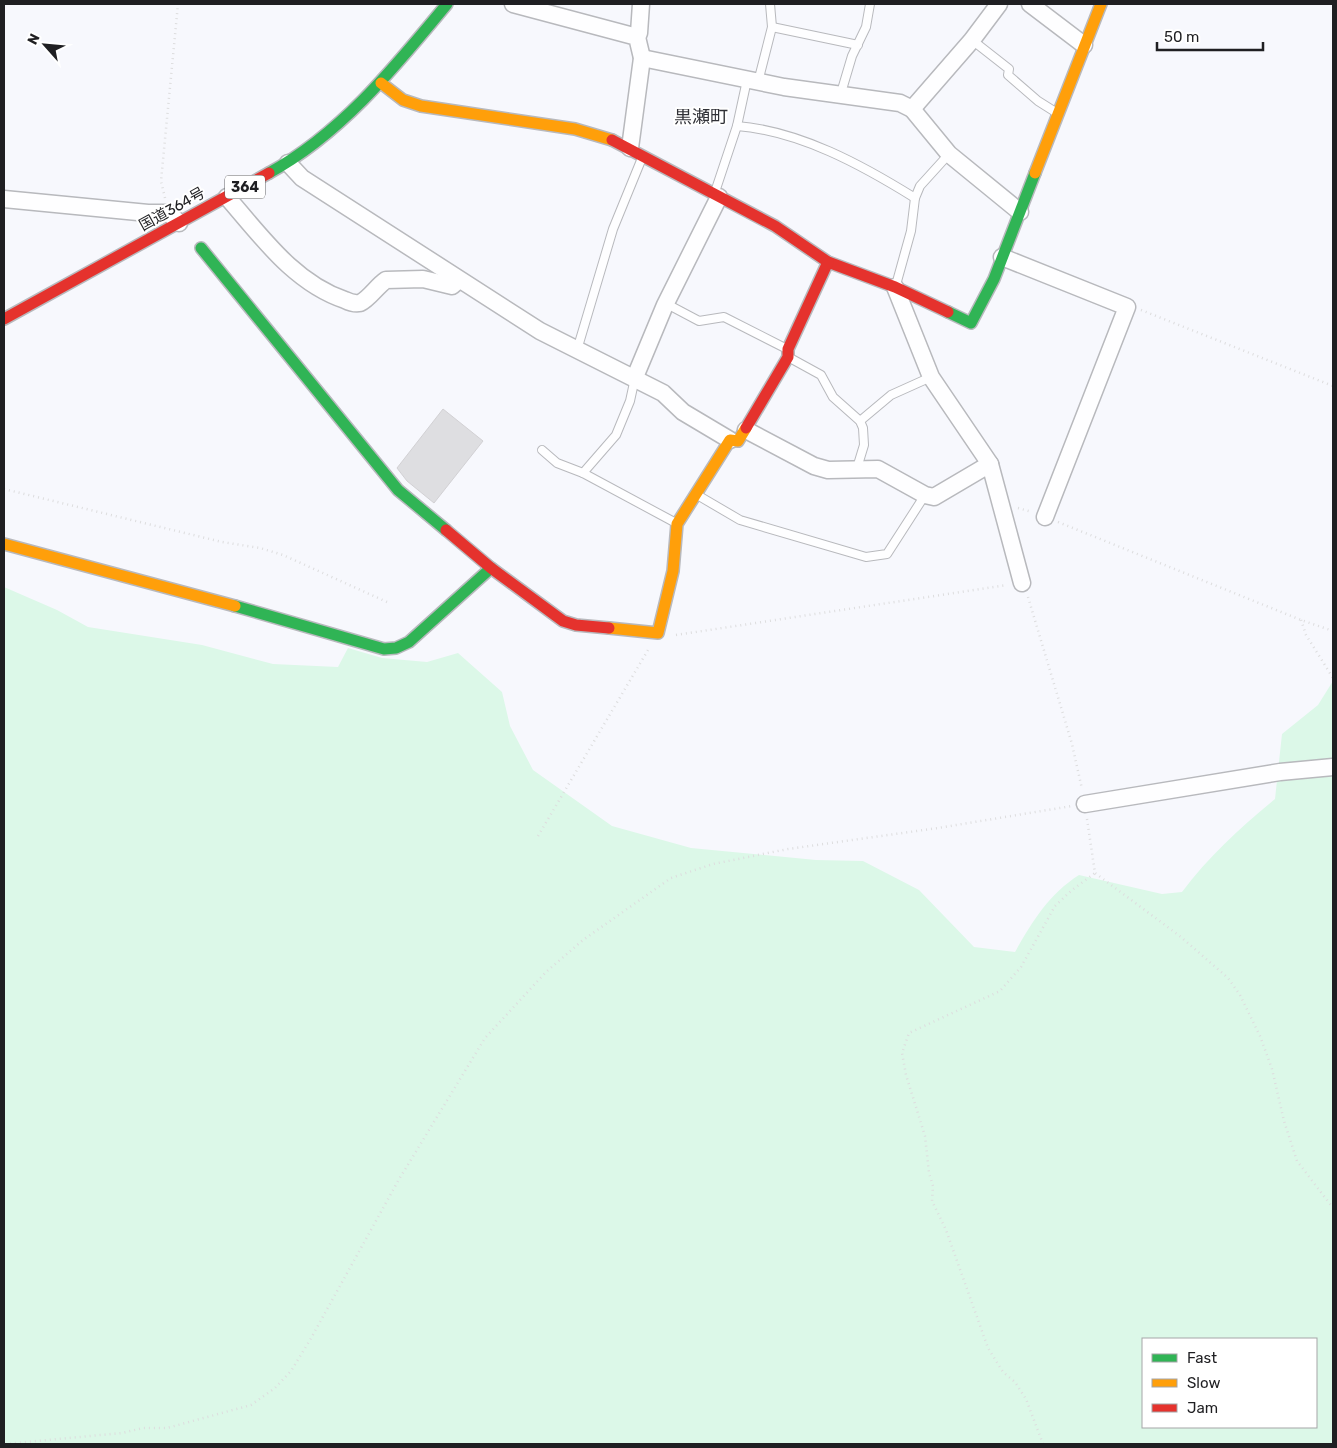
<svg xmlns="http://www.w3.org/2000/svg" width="1337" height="1448" font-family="Rubik,'Noto Sans JP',sans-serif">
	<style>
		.green { fill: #dcf8e8; fill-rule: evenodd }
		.building { fill: #dedee1; stroke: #d2d1d4 }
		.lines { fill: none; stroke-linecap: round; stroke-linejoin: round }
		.lane-casing { stroke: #b8b9bd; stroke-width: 10 }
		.street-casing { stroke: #b8b9bd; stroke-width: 19 }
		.fast-casing { stroke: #b8b9bd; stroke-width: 14 }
		.slow-casing { stroke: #b8b9bd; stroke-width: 14 }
		.jam-casing { stroke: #b8b9bd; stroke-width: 14 }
		.path { stroke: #ddddde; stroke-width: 2.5; stroke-dasharray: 1 4; stroke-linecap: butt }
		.lane { stroke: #fefeff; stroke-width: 8 }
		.street { stroke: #fefeff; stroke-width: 16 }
		.fast { stroke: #30b455; stroke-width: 11 }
		.slow { stroke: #ff9f0a; stroke-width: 11 }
		.jam { stroke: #e5322d; stroke-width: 11 }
		.labels { text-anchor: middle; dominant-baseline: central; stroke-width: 4; stroke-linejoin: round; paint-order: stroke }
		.shield { fill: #fff; stroke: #626264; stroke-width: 1 }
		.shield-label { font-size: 14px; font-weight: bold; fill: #1f1f22 }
		.street-label { font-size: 15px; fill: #1f1f22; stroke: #fff }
		.quarter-label { font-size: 18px; fill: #303137; stroke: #fff }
	</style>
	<rect width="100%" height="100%" fill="#f7f8fd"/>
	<!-- green -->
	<path class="green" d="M4,587l53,23 31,17 114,18 71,19 65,3 10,-19 34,10 45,4 31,-9 44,39 8,34 23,44 79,56 79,22 125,12 47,1 56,29 55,57 41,5c17,-30 34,-58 64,-77l83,19 20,-2c27,-36 58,-64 93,-93l7,-65 36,-29 15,-24v763h-1329zM1143,1339h173v88h-173z"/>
	<!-- building -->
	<polygon class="building" points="443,409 483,441 434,503 407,481 397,468"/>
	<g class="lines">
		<!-- lane casing -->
		<g class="lane-casing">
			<g id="lane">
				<polyline points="772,27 858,45"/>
				<polyline points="972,40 1009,69 1008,75 1038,101 1057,113"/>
				<polyline points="758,82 772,27 770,4"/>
				<polyline points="841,93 852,56 866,27 870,4"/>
				<path d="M737,126c63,5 125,39 178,72"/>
				<polyline points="715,192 737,126 747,80"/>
				<polyline points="896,285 911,231 915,198 920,186 949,154"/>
				<polyline points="665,303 699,321 724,317 787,349"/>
				<polyline points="577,350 613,229 642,158"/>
				<polyline points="790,358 821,375 833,397 860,421 863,428 864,445 857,468"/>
				<polyline points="860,421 891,395 931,377"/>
				<polyline points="542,450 557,463 583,473 676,523"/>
				<polyline points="583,473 616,435 630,401 635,378"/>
				<polyline points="699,496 740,520 866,557 887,554 925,495"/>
			</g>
		</g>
		<!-- street casing -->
		<g class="street-casing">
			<g id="street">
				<polyline points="513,4 637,37 642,58 630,148"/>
				<polyline points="1030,4 1084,45"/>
				<polyline points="637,37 639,33 641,4"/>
				<polyline points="642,58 784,87 900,103 912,109 949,154 1020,212"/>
				<polyline points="912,109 972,40 999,4"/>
				<polyline points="288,163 302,178 540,331 663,393 683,412 730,440"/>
				<path d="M227,197c34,39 67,86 118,103 4,2 10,4 15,3 9,-4 17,-17 26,-23l37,-1 29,7 7,-6"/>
				<polyline points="4,199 148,213 169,213 179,223"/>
				<polyline points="1002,257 1127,307 1045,517"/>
				<polyline points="895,287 931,377 990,464 1022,583"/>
				<polyline points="635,377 665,305 719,197"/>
				<polyline points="746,430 814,466 828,470 878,469 925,495 934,497 990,464"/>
				<polyline points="1085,804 1280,772 1333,767"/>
			</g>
		</g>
		<!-- fast casing -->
		<g class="fast-casing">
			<g id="fast">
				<path d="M269,173c72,-39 126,-106 178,-169"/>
				<polyline points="201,248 398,490 446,530"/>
				<polyline points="948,312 971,323 994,279 1035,173"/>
				<polyline points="235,606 384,649 396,648 409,642 491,568"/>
			</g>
		</g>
		<!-- slow casing -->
		<g class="slow-casing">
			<g id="slow">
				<polyline points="381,83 403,100 421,106 575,129 612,140"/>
				<polyline points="1035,173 1101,4"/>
				<polyline points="4,544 235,606"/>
				<polyline points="609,628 658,633 673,571 677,524 730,440 738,441 746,428"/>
			</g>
		</g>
		<!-- jam casing -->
		<g class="jam-casing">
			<g id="jam">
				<polyline points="612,140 775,226 828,262 895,287 948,312"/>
				<polyline points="4,319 269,173"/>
				<polyline points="746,428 788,357 788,349 828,262"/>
				<polyline points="446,530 491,568 563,621 576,625 609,628"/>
			</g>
		</g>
		<!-- path -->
		<g class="path">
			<polyline points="165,198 161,181 178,4"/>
			<polyline points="1141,310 1333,386"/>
			<polyline points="4,489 222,542 260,548 283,555 387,602"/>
			<polyline points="1018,508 1032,512"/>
			<polyline points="1058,522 1301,620 1333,631"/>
			<polyline points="1028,597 1072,744 1082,789"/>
			<polyline points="1301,620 1306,635 1333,678"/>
			<polyline points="676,635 1007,585"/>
			<polyline points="1087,819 1095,873 1181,937 1228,978 1240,995 1260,1036 1272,1069 1284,1121 1297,1161 1333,1208"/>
			<polyline points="538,836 648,650"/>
			<polyline points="5,1444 122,1433 143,1428 167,1428 251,1405 275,1388 291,1371 310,1340 398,1181 485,1038 546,972 583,940 671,878 713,864 788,849 938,828 1072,806"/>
			<polyline points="1043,1444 1026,1399 1015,1382 1003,1372 988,1348 946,1230 932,1201 933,1186 929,1173 925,1136 906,1075 902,1053 909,1033 1000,991 1021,967 1055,906 1072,890 1095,873"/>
		</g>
		<!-- lane -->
		<use href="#lane" class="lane"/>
		<!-- street -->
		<use href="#street" class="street"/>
		<!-- fast -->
		<use href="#fast" class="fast"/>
		<!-- slow -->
		<use href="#slow" class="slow"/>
		<!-- jam -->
		<use href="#jam" class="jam"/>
	</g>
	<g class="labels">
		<!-- shield labels -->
		<rect class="shield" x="225" y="175.5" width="40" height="23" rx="4"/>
		<g class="shield-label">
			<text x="245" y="187">364</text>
		</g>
		<!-- street labels -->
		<g class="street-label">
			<text transform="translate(172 209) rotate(-29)">国道364号</text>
		</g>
		<!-- quarter labels -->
		<g class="quarter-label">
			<text x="701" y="117">黒瀬町</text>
		</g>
	</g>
	<!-- border -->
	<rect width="1337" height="1448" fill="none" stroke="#1f1f22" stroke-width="10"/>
	<!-- legend -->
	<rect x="1142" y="1338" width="175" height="90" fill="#ffffff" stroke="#a5a5a7"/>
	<rect x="1152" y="1354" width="25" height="8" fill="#30b455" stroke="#a5a5a7"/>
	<text x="1187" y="1363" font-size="15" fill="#1f1f22">Fast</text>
	<rect x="1152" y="1379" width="25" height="8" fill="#ff9f0a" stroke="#a5a5a7"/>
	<text x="1187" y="1388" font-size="15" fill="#1f1f22">Slow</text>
	<rect x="1152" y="1404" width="25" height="8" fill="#e5322d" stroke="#a5a5a7"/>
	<text x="1187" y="1413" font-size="15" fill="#1f1f22">Jam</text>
	<!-- north arrow -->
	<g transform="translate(45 45) rotate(297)" stroke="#ffffff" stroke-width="4" paint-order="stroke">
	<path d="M0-4L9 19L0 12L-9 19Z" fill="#1f1f22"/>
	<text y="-8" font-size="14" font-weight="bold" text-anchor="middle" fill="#1f1f22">N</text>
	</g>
	<!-- scale -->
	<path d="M1157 42v8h106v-8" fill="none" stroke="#1f1f22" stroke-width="2.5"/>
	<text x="1164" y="42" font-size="15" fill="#1f1f22" stroke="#ffffff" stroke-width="4" paint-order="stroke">50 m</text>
</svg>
